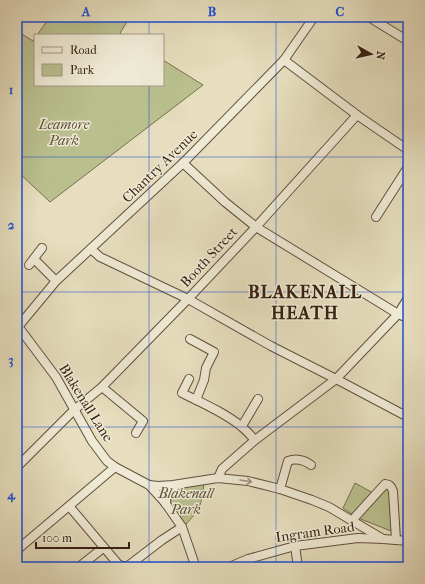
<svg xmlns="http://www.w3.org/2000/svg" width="425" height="584" font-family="'IM FELL French Canon',serif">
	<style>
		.green { fill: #b9c08e; stroke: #787050 }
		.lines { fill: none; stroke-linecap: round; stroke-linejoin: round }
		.minor-casing { stroke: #62503e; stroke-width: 10 }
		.minor { stroke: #efead5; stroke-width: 8 }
		.oneway { stroke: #9c8f7e }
		.grid { fill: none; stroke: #1d4ed8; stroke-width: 1; stroke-opacity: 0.55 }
		.labels { text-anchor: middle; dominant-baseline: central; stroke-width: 3; stroke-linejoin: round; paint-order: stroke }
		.park-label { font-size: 14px; font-style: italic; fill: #5d5038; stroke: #efead5 }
		.street-label { font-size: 14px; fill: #362013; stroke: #efead5 }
		.district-label { font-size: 18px; font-weight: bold; letter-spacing: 1px; fill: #362013; stroke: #efead5 }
		.neatline { fill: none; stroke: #1d4ed8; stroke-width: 1.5 }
		.grid-label { font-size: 13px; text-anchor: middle; font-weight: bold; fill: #1d4ed8 }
	</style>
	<rect width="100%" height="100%" fill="#e6debe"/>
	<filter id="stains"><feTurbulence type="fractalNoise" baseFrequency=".005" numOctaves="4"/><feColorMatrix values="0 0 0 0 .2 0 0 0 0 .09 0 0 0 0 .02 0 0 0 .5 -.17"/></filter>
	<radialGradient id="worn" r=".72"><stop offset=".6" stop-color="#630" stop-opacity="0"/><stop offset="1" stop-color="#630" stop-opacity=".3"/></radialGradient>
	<!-- green -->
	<g class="green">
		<polygon points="50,17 130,17 120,33 123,35 37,35"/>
		<polygon points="17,31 33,41 35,38 35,85 163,85 163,60 203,85 50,202 17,171"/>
		<path d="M204,483c-2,21 -4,27 -19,42l-15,-19c2,-22 16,-20 34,-23z"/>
		<polygon points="355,483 373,493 355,513 352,514 343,508"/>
		<polygon points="385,488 388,489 390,492 393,528 391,531 358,518"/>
	</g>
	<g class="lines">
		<!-- minor casing -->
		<g class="minor-casing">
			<g id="minor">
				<polyline points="369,17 408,41"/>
				<polyline points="284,60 357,115 408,150"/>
				<polyline points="183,163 225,202 256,227 398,314 408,318"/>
				<polyline points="376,217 408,167"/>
				<polyline points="91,249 100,257 188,299 271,346 336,379 408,417"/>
				<polyline points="34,259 56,281"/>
				<polyline points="29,265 42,248"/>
				<polyline points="17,325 56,377 92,441 107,461 115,467 149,485 161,498 166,504 182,527 194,562 194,567"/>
				<polyline points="17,328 56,281 183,163 284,60 314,17"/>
				<polyline points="190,339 214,352 206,368 204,380 196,400"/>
				<path d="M189,379l-7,14c18,9 44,20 60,34 5,4 9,9 13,13"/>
				<polyline points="102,387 143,421 136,433"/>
				<polyline points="242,426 258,399"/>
				<polyline points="17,467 74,410 102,387 188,299 256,227 357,115"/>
				<polyline points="218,478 222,469 255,440 336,379 398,314 408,298"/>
				<polyline points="149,485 158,486 173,485 218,478 248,481 280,489 312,500 329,507 383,539"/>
				<path d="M280,489l8,-28c8,-3 16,-1 23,4"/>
				<path d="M166,504c0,-11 2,-13 11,-19"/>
				<polyline points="69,506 118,564 122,566 128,566 162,540 182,527"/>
				<polyline points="353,520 356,516 385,484 389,485 391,487 393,491 396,540"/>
				<polyline points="295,546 298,567"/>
				<polyline points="17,550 115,467"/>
				<polyline points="79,567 103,548"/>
				<polyline points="229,567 248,559 295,546 358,538 383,539 408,541"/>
			</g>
		</g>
		<!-- minor -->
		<use href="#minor" class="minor"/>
	</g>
	<!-- one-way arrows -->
	<defs><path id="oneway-shaft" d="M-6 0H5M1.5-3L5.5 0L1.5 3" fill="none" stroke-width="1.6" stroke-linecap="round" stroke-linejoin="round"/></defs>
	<use class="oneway" href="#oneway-shaft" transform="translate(246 481) rotate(9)"/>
	<!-- grid -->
	<path class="grid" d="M149,17v18M276,17v550M149,85v482M17,157h391M17,292h391M17,427h391"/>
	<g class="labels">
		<!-- park labels -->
		<g class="park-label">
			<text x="64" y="124">Leamore<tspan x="64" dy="16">Park</tspan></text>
			<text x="186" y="493">Blakenall<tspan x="186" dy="16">Park</tspan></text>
		</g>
		<!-- street labels -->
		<g class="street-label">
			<text transform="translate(160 166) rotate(-44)">Chantry Avenue</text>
			<text transform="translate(209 257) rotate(-47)">Booth Street</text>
			<text transform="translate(86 403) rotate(58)">Blakenall Lane</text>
			<text transform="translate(315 532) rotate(-8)">Ingram Road</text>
		</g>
		<!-- district labels -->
		<g class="district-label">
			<text x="305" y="292">BLAKENALL<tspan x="305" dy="21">HEATH</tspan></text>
		</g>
	</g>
	<!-- margin -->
	<rect width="425" height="584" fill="none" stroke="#e6debe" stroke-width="44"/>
	<!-- legend -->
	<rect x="34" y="34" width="130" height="52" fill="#efead5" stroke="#a59987"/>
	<rect x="42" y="47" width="20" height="6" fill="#efead5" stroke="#a59987"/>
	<text x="70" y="54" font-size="12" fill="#362013">Road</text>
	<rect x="42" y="64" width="20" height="12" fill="#b9c08e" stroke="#a59987"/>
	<text x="70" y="74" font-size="12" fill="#362013">Park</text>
	<!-- north arrow -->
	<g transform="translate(371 54) rotate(98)" stroke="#efead5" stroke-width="3" paint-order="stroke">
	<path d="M0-3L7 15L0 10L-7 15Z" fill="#362013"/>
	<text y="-6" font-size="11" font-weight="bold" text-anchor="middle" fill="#362013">N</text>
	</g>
	<!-- scale -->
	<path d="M36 542v6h93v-6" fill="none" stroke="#362013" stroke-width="2"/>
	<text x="42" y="542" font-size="12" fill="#362013" stroke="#efead5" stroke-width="3" paint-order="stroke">100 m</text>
	<rect x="22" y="22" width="381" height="540" class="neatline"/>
	<g class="grid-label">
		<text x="86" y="16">A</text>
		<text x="212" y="16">B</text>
		<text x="340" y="16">C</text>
		<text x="11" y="94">1</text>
		<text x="11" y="229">2</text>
		<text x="11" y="364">3</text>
		<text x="11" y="499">4</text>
	</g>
	<rect width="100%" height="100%" filter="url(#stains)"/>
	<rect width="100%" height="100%" fill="url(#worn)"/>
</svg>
